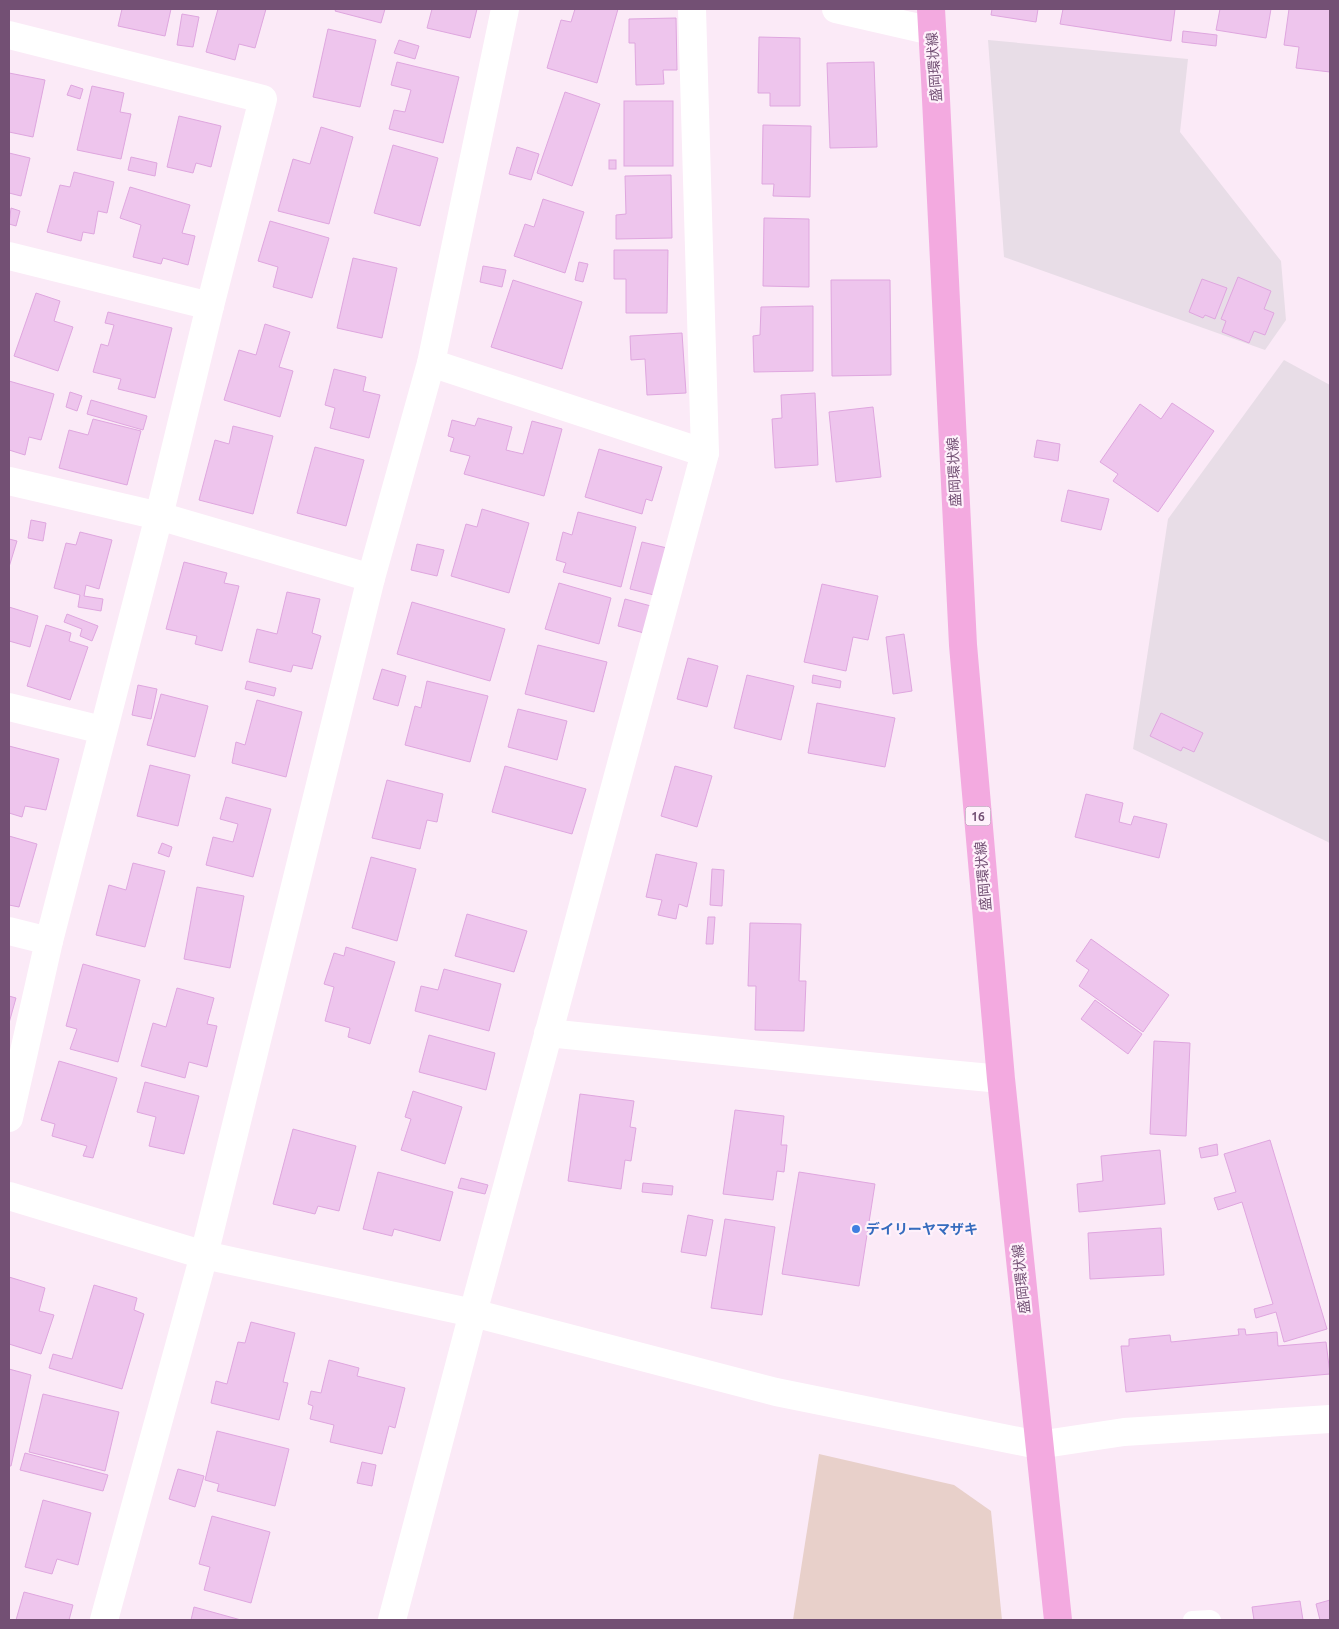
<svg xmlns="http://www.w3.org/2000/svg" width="1339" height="1629" font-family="Ubuntu,'Noto Sans JP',sans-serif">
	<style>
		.industrial { fill: #e8dde7 }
		.green { fill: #e8d0ca }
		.building { fill: #eec5ed; stroke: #dfa6df }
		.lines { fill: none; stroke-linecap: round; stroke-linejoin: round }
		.lane { stroke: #fff; stroke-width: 18 }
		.street { stroke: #fff; stroke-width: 28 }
		.secondary { stroke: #fff; stroke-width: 28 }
		.primary { stroke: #f3aae0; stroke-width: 28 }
		.shop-dot { fill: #3f7fe0; stroke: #fef1fb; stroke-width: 2 }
		.labels { text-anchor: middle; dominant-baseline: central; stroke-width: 4.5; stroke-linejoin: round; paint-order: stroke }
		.shield { fill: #fef1fb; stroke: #9d809c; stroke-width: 1 }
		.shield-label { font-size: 12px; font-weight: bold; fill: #735074 }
		.street-label { font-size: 14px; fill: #735074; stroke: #fef1fb }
		.shop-label { font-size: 14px; font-weight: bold; fill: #366cbe; stroke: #fef1fb; text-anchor: start }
	</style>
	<rect width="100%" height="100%" fill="#fbeaf7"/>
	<!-- industrial -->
	<g class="industrial">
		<polygon points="988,40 1188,59 1180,132 1281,261 1286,320 1265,350 1004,257"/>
		<polygon points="1284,360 1330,385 1330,844 1328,842 1133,749 1168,519"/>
	</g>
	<!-- green -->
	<polygon class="green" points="819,1454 954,1485 991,1511 1002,1620 793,1620"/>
	<!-- building -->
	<g class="building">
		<polygon points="122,9 171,9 165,36 118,26"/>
		<polygon points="218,9 266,9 255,48 239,44 235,60 206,52"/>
		<polygon points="336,9 385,9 381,23 335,11"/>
		<polygon points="432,9 477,9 470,38 427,28"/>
		<polygon points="575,9 618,9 597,83 547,68 561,20 571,22"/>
		<polygon points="992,9 1038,9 1036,22 991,15"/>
		<polygon points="1063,9 1175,9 1171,41 1060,24"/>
		<polygon points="1220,9 1271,9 1266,38 1216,30"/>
		<polygon points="1289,9 1330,9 1330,72 1296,68 1299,47 1284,45"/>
		<polygon points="182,14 199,17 193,47 177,45"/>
		<polygon points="676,18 677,70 663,70 664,84 636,85 635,43 629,43 629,19"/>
		<polygon points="328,29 376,40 360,107 313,97"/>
		<polygon points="1183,31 1217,35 1216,46 1182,42"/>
		<polygon points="759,37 800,38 800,106 770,106 770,93 758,93"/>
		<polygon points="399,40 419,46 415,59 394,53"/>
		<polygon points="397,62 459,77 443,143 389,129 394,110 405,112 411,90 391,85"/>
		<polygon points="874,62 877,147 830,148 827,63"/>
		<polygon points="9,73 45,80 33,137 9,132"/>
		<polygon points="71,85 83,89 80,99 67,95"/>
		<polygon points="92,86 124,93 120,112 131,114 121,159 77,150"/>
		<polygon points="565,92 600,104 572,186 537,173"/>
		<rect x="624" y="101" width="49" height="65"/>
		<polygon points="179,116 221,126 211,167 196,163 193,173 167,167"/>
		<polygon points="763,125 811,126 810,197 773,196 774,184 762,184"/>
		<polygon points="321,127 353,137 329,224 278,211 293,159 310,164"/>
		<polygon points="393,145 438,158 420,226 374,213"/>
		<polygon points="517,147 539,154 531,180 509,174"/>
		<polygon points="9,153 30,158 21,196 9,193"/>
		<polygon points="131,157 157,163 155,176 128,170"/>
		<rect x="609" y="160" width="7" height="9"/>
		<polygon points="74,172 114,182 107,213 98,211 94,234 83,232 81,241 47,232 60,185 70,187"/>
		<polygon points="671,175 672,238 616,239 616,215 626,214 625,176"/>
		<polygon points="130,187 190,205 182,233 195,236 188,265 163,258 161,264 133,257 141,225 120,218"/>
		<polygon points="543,199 584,212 565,273 514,256 525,224 534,227"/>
		<polygon points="11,208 20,211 16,226 9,224"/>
		<polygon points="764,218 809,219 809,287 763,286"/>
		<polygon points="270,221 329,238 312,298 273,287 278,267 258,261"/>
		<polygon points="614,250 668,250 667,313 626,313 626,279 614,279"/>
		<polygon points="353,258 397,268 382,338 337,328"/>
		<polygon points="579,262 588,264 583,282 575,280"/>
		<polygon points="483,266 506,270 502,287 480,282"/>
		<polygon points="1238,277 1271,291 1264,309 1274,313 1265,335 1254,331 1249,343 1222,332 1226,321 1221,319"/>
		<polygon points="1202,279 1227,288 1215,319 1205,315 1203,318 1189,312"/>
		<polygon points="513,280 582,302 562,369 491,347"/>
		<polygon points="831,280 890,280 891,375 832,376"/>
		<polygon points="36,293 60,301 54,321 73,327 58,371 14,356"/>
		<polygon points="813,306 813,371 754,372 753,336 760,335 761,307"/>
		<polygon points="108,312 172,328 155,398 118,389 121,379 93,372 101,344 108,346 114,325 105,323"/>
		<polygon points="265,324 290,332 279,367 293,371 280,417 224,400 239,350 256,355"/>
		<polygon points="682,333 686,393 647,395 645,359 631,360 630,336"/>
		<polygon points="334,369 366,377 363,391 380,395 369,438 330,428 335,408 325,405"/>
		<polygon points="9,381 54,394 41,440 29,437 25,455 9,450"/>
		<polygon points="70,392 82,396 77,411 66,407"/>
		<polygon points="815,393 818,465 775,468 772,419 782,418 781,395"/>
		<polygon points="91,400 147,416 143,430 87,414"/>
		<polygon points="1172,403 1214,431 1158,512 1113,481 1118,474 1100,462 1140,404 1161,419"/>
		<polygon points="873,407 881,477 836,482 829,412"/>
		<polygon points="478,418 512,427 506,450 523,454 532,421 562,429 544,496 464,474 470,456 450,451 454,438 448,436 452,420 475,426"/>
		<polygon points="93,419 141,431 127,485 59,468 69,430 88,435"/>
		<polygon points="233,426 273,436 253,514 199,500 215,440 229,444"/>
		<polygon points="1037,440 1060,444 1058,461 1034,457"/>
		<polygon points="315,447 364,460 346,526 297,513"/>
		<polygon points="599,449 662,467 652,501 646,499 642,514 585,497"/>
		<polygon points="1068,490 1109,499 1101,530 1061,521"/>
		<polygon points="482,509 529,523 509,593 451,576 466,524 477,527"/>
		<polygon points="578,512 636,527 621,587 563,572 566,563 556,560 563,532 572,535"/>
		<polygon points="31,520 46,523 43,541 28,538"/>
		<polygon points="80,532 112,540 99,589 86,585 84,596 103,599 101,611 78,607 80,595 54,588 66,543 76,545"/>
		<polygon points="9,539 17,541 9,567"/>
		<polygon points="642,542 667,548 654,595 630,589"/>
		<polygon points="417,544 444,550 437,576 411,570"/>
		<polygon points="184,562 227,573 224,583 239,586 222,651 195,644 197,636 166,629"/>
		<polygon points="559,583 611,598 599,644 545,629"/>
		<polygon points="822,584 878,596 868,640 853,637 846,671 804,662"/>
		<polygon points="287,592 320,599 312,633 321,636 312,669 293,665 291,672 249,662 257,629 277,634"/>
		<polygon points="625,599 651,606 644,633 618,626"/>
		<polygon points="412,602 505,629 490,681 397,654"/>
		<polygon points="9,607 38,616 30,647 9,641"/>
		<polygon points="67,614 98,626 92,641 80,636 82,629 64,622"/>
		<polygon points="46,625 71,633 69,641 88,647 70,700 27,686"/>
		<polygon points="904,634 912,691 893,694 886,637"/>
		<polygon points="538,645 607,662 594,712 525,694"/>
		<polygon points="688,658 718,666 707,707 677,699"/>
		<polygon points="382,669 406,676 398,706 373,699"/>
		<polygon points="747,675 794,686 781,740 734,728"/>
		<polygon points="813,675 841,681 840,688 812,683"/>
		<polygon points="247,681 276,688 274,696 245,689"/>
		<polygon points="427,681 488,696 470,762 405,745 415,706 421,708"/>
		<polygon points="138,685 157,689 151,719 132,715"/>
		<polygon points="161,694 208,706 195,757 147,745"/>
		<polygon points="257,700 302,712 286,777 232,763 236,742 245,745"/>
		<polygon points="817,703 895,718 885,767 808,753"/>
		<polygon points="518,709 567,721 557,760 508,747"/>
		<polygon points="1161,713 1203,733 1194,752 1183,747 1181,751 1150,736"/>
		<polygon points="9,746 59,759 46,810 25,806 22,817 9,813"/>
		<polygon points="150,765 190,775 178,826 137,816"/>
		<polygon points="505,766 586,789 572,834 492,812"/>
		<polygon points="675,766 712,776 697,827 661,816"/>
		<polygon points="387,780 443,794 437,822 427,820 420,849 372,838"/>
		<polygon points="1086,794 1123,803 1119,822 1131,825 1134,816 1167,824 1159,858 1075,837"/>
		<polygon points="226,797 271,809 253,877 206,865 213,837 233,842 238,824 220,819"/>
		<polygon points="9,836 37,844 19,907 9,905"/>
		<polygon points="162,843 172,847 169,857 158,853"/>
		<polygon points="656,854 697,863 687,907 679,904 676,919 658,915 662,900 646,897"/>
		<polygon points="371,857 416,869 397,941 352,928"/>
		<polygon points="133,863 165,871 145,947 96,935 109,885 126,890"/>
		<polygon points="712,869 724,870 722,906 710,905"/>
		<polygon points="197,887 244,896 230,968 184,959"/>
		<polygon points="467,914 527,931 514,972 455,956"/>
		<polygon points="708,917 715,917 713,944 706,944"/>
		<polygon points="750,923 801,924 799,981 806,981 804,1031 755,1030 756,986 748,986"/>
		<polygon points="1091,939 1169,995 1143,1032 1079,986 1089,970 1076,961"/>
		<polygon points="346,947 395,962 370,1044 348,1037 350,1028 325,1021 334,987 324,984 334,953 344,956"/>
		<polygon points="83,964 140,980 118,1062 70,1049 77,1029 66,1026"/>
		<polygon points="444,969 501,984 489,1031 415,1011 421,986 438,990"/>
		<polygon points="177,988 214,998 207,1024 217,1026 207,1067 189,1062 185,1078 141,1066 153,1023 166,1027"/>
		<polygon points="9,996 16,998 9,1023"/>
		<polygon points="1095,1000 1142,1034 1128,1054 1081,1019"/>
		<polygon points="429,1035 495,1053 486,1090 419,1072"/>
		<polygon points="1154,1041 1190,1043 1186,1136 1150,1134"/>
		<polygon points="59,1061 117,1078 93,1158 83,1156 87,1146 52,1136 55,1124 41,1120"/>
		<polygon points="145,1082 199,1096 184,1154 149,1146 156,1117 137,1112"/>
		<polygon points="413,1091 462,1107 445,1164 401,1150 411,1119 405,1117"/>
		<polygon points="580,1094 634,1101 630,1127 636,1128 631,1161 625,1160 621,1189 568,1181"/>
		<polygon points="735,1110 784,1116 781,1145 787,1145 784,1172 777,1171 773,1200 723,1194"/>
		<polygon points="293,1129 356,1146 339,1211 318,1206 315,1214 273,1204"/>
		<polygon points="1270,1140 1327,1329 1284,1342 1276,1312 1256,1318 1254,1309 1273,1304 1242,1202 1218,1210 1214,1198 1236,1192 1224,1154"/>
		<polygon points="1217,1144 1218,1155 1201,1158 1199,1148"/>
		<polygon points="1160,1150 1165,1204 1079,1212 1077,1184 1103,1181 1101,1156"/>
		<polygon points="378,1172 453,1192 440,1241 394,1229 392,1236 363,1229"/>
		<polygon points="799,1172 875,1184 859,1286 782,1274"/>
		<polygon points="461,1178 488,1185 485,1194 458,1188"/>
		<polygon points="643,1183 673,1186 672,1195 642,1192"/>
		<polygon points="688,1215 713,1220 706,1256 681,1252"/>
		<polygon points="725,1219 775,1227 762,1315 711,1308"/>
		<polygon points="1161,1228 1164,1275 1090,1279 1088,1233"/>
		<polygon points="9,1277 45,1288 39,1311 54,1315 41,1354 9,1344"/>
		<polygon points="94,1285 137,1298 134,1310 144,1314 122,1389 49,1368 53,1354 72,1359"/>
		<polygon points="251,1322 295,1333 283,1382 288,1383 279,1420 211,1403 216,1381 227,1384 238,1342 245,1343"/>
		<polygon points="1238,1329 1245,1329 1246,1335 1277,1332 1278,1346 1326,1342 1330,1374 1126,1392 1121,1346 1129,1346 1129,1339 1170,1335 1171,1342 1239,1335"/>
		<polygon points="329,1360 359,1368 357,1376 405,1388 395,1428 389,1426 382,1454 330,1442 334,1425 310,1419 313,1406 308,1404 311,1391 321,1393"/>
		<polygon points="9,1369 31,1375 11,1466 9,1466"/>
		<polygon points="43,1394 119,1412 105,1471 29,1452"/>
		<polygon points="217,1431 289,1449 275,1506 217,1491 219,1484 205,1480"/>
		<polygon points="25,1453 108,1475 103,1491 20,1470"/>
		<polygon points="362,1462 376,1465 372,1486 357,1483"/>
		<polygon points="178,1469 204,1476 195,1507 169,1499"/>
		<polygon points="43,1500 91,1513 78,1565 57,1559 52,1574 25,1567"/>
		<polygon points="212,1516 270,1532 251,1603 204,1590 210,1567 199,1564"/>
		<polygon points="24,1592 73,1605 69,1620 16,1620"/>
		<polygon points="1330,1600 1330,1620 1320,1620 1316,1604"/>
		<polygon points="1300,1601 1303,1620 1254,1620 1252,1607"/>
		<polygon points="194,1607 241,1620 191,1620"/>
	</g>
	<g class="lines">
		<!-- lane -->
		<polyline class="lane" points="1192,1620 1210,1619 1212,1620"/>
		<!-- street -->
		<g class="street">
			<polyline points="836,9 932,31"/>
			<polyline points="9,35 263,99 210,306 159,516 49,941 9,1118"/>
			<polyline points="9,256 210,306"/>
			<polyline points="431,363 705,453"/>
			<polyline points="9,481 159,516 371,578"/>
			<polyline points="9,707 102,730"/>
			<polyline points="9,931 49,941"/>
			<polyline points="548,1033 927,1072 1001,1079"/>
			<polyline points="1038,1445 1124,1432 1330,1419"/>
			<polyline points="104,1620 204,1255 371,578 431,363 505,9"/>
			<polyline points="392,1620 473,1313 705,453 692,9"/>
		</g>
		<!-- secondary -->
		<polyline class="secondary" points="9,1196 204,1255 473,1313 776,1392 1038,1445"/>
		<!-- primary -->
		<polyline class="primary" points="931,9 935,79 963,645 1001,1079 1058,1620"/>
	</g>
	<!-- markers -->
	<circle class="shop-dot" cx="856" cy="1229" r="5"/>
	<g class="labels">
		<!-- shield labels -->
		<rect class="shield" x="965.5" y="806.5" width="25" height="19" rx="4"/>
		<g class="shield-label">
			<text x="978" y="816">16</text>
		</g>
		<!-- street labels -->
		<g class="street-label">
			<text transform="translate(934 67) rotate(-94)">盛岡環状線</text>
			<text transform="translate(954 472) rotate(-93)">盛岡環状線</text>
			<text transform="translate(983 876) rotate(-95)">盛岡環状線</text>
			<text transform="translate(1021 1279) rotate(-96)">盛岡環状線</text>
		</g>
		<!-- shop labels -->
		<g class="shop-label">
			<text x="866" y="1229">デイリーヤマザキ</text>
		</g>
	</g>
	<!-- border -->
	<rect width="1339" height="1629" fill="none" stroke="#735074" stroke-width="20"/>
</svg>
